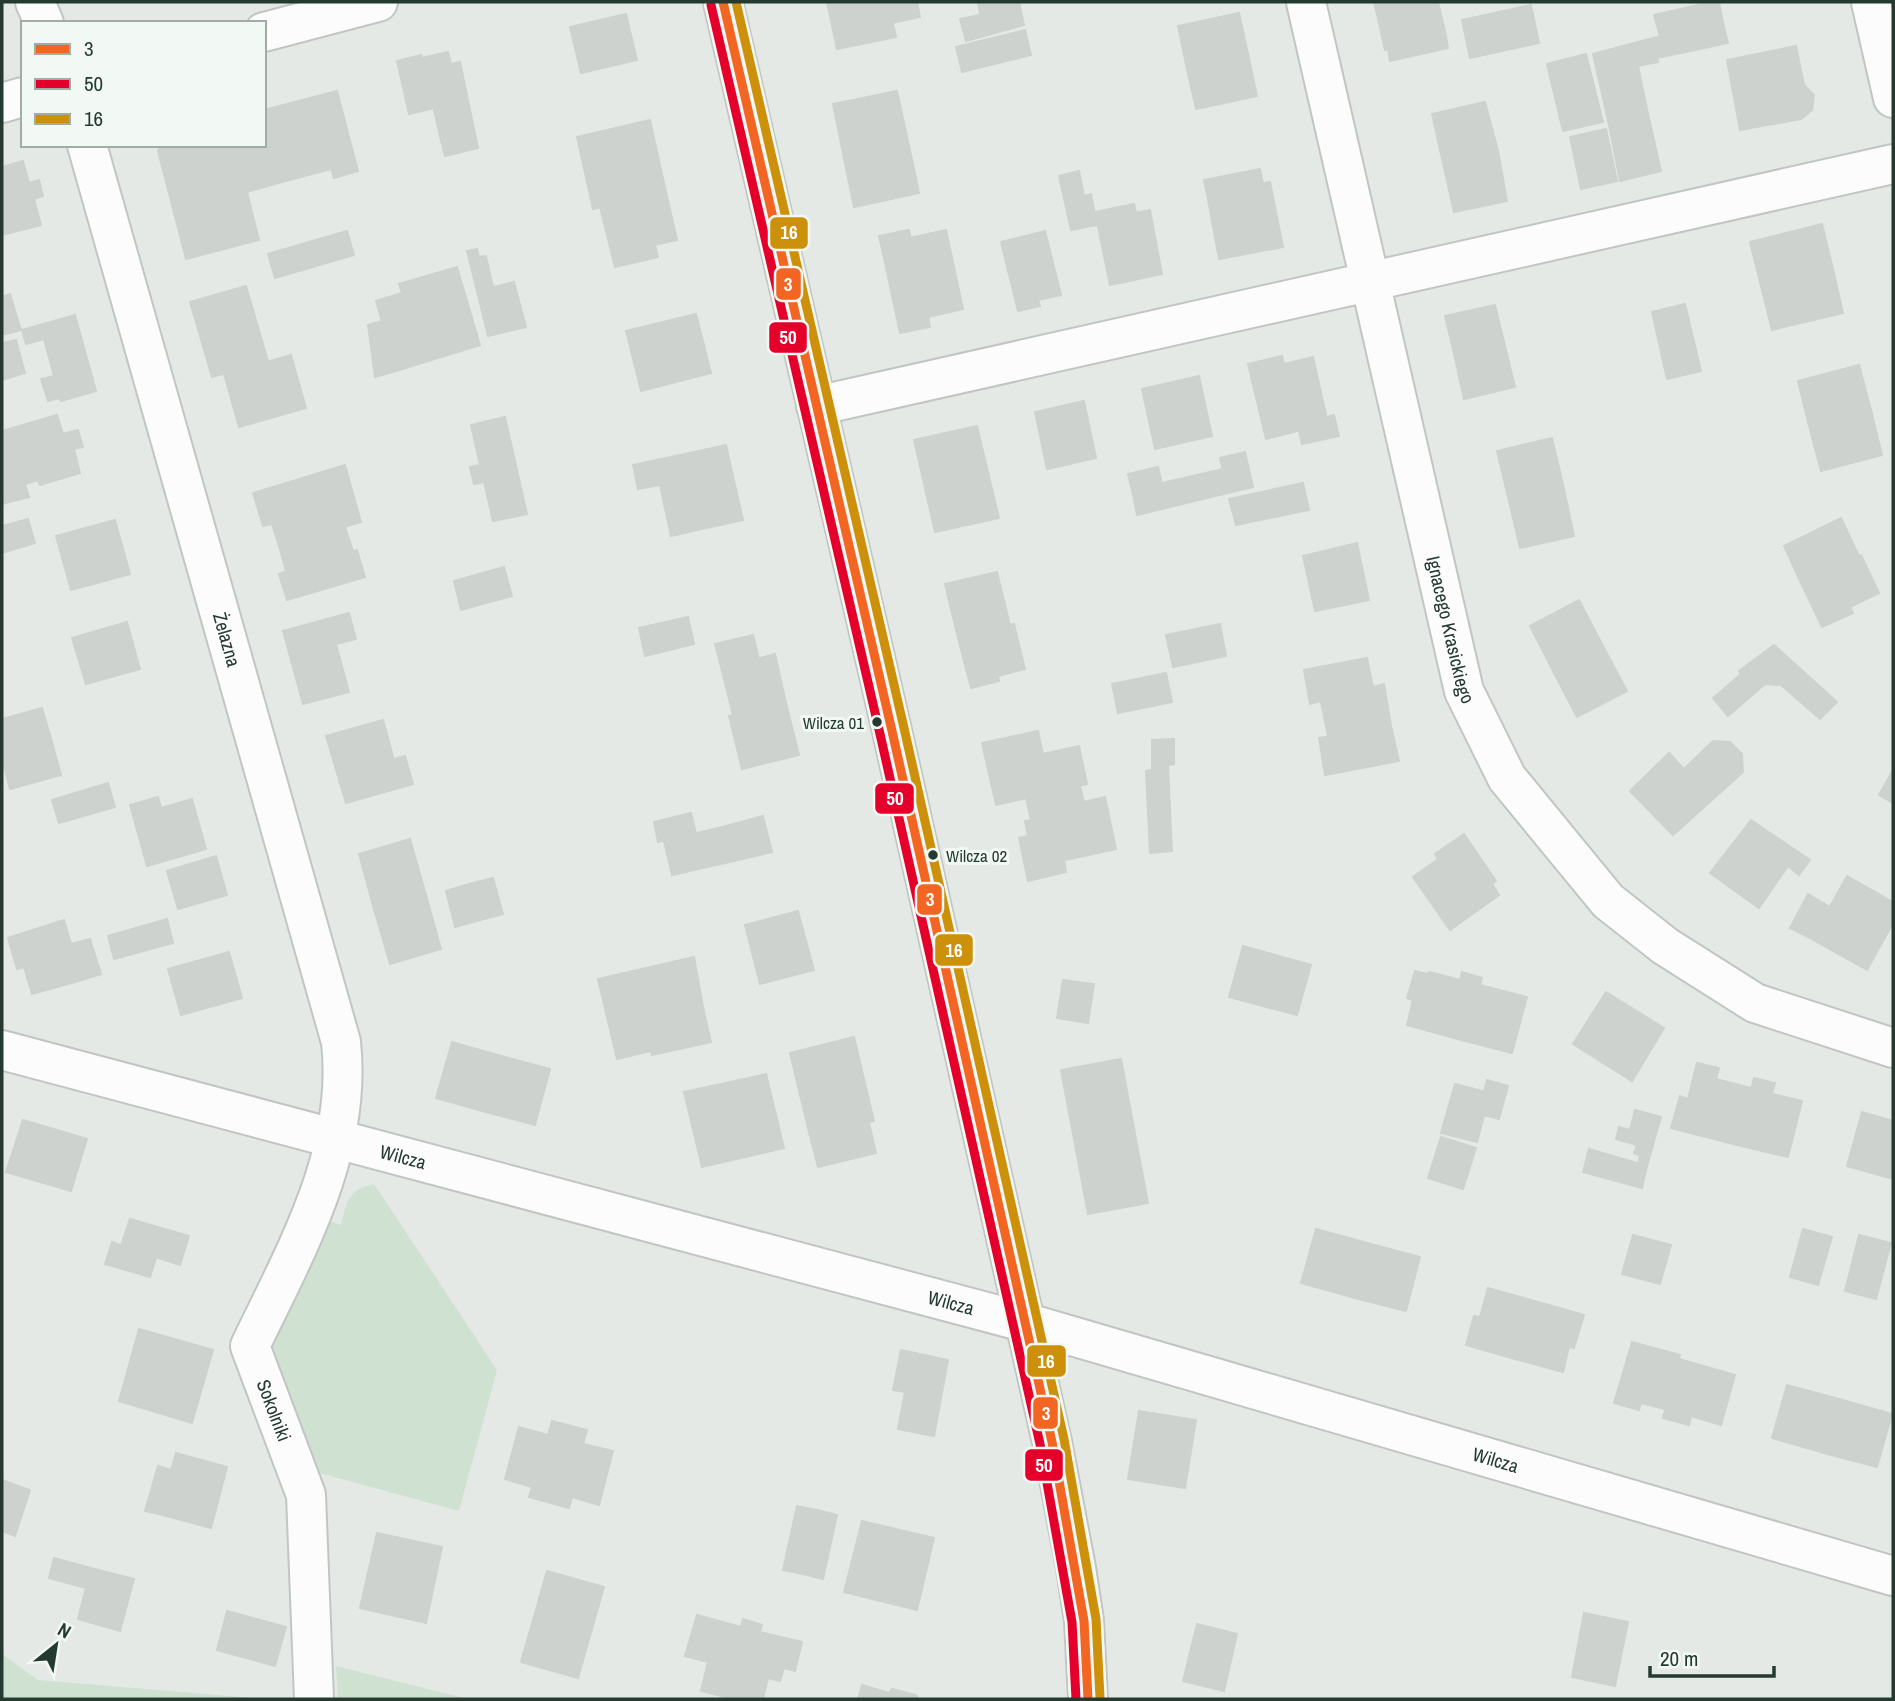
<svg xmlns="http://www.w3.org/2000/svg" width="1895" height="1701" font-family="'Archivo Narrow',sans-serif">
	<style>
		.green { fill: #cfe1d1 }
		.building { fill: #cdd2cf; stroke: #cdd2cf; stroke-width: 2 }
		.lines { fill: none; stroke-linecap: round; stroke-linejoin: round }
		.minor-casing { stroke: #c1c6c3; stroke-width: 42 }
		.tertiary-casing { stroke: #c1c6c3; stroke-width: 42 }
		.minor { stroke: #fbfcfb; stroke-width: 38 }
		.tertiary { stroke: #fbfcfb; stroke-width: 38 }
		.bus-1-casing { stroke: #f2f8f4; stroke-width: 14 }
		.bus-2-casing { stroke: #f2f8f4; stroke-width: 14 }
		.bus-3-casing { stroke: #f2f8f4; stroke-width: 14 }
		.bus-1 { stroke: #f26522; stroke-width: 9 }
		.bus-2 { stroke: #e4002b; stroke-width: 9 }
		.bus-3 { stroke: #cd900a; stroke-width: 9 }
		.bus-dot { fill: #243a31; stroke: #f2f8f4; stroke-width: 2.5 }
		.labels { text-anchor: middle; dominant-baseline: central; stroke-width: 6; stroke-linejoin: round; paint-order: stroke }
		.bus-label { font-size: 17px; fill: #243a31; stroke: #f2f8f4; text-anchor: end }
		.street-label { font-size: 19px; fill: #243a31; stroke: #f2f8f4 }
		.line-badge { stroke: #f2f8f4; stroke-width: 2.5 }
		.badge-label { font-size: 19px; text-anchor: middle; font-weight: bold; fill: #fff }
	</style>
	<rect width="100%" height="100%" fill="#e4e9e6"/>
	<!-- green -->
	<g class="green">
		<path d="M374,1184l123,186 -38,141 -147,-40 -44,-126 59,-125 14,5c6,-24 7,-35 33,-41z"/>
		<polygon points="2,1654 38,1680 265,1699 2,1699"/>
		<polygon points="336,1666 468,1699 338,1699"/>
	</g>
	<!-- building -->
	<g class="building">
		<polygon points="827,2 888,2 896,37 837,49"/>
		<polygon points="888,2 917,2 920,17 892,23"/>
		<polygon points="978,2 1019,2 1024,25 966,41 960,19 980,15"/>
		<polygon points="1374,2 1429,2 1377,14"/>
		<polygon points="1429,2 1438,2 1446,36 1385,50 1377,14"/>
		<polygon points="1711,2 1719,2 1723,23 1660,37 1654,15"/>
		<polygon points="1531,5 1539,43 1470,58 1462,20"/>
		<polygon points="1239,13 1248,54 1187,69 1178,26"/>
		<polygon points="626,14 637,60 581,73 570,27"/>
		<polygon points="1723,23 1728,43 1657,58 1653,38"/>
		<polygon points="1025,30 1031,55 962,72 956,47"/>
		<polygon points="1446,36 1448,48 1390,61 1388,49"/>
		<polygon points="1653,38 1658,62 1638,66 1648,114 1609,125 1593,54"/>
		<polygon points="1796,46 1804,85 1814,95 1812,110 1801,119 1740,130 1727,60"/>
		<polygon points="448,52 451,64 460,62 474,129 440,136 422,58"/>
		<polygon points="1248,54 1257,96 1196,109 1187,69"/>
		<polygon points="1586,54 1603,122 1563,131 1547,64"/>
		<polygon points="421,55 434,108 409,114 397,61"/>
		<polygon points="337,91 358,171 334,178 331,169 282,182 264,110"/>
		<polygon points="897,91 913,164 848,178 833,104"/>
		<polygon points="1485,102 1498,151 1443,163 1432,114"/>
		<polygon points="1648,114 1661,171 1620,181 1609,125"/>
		<polygon points="264,117 282,182 247,192 259,240 186,259 158,151 162,145 264,145"/>
		<polygon points="650,120 666,192 593,209 577,137"/>
		<polygon points="474,129 478,148 445,156 440,136"/>
		<polygon points="1606,129 1617,181 1581,189 1570,137"/>
		<polygon points="1498,151 1507,201 1454,212 1443,163"/>
		<polygon points="23,161 29,183 39,180 43,196 34,199 41,225 2,235 2,167"/>
		<polygon points="913,164 919,193 854,207 848,178"/>
		<polygon points="1260,169 1263,183 1207,194 1204,180"/>
		<polygon points="1079,171 1084,196 1091,194 1097,225 1071,230 1059,176"/>
		<polygon points="1270,182 1283,247 1219,259 1207,194"/>
		<polygon points="666,192 677,240 655,245 658,257 615,267 600,207"/>
		<polygon points="1134,204 1136,213 1150,210 1162,274 1110,285 1095,212"/>
		<polygon points="1822,224 1833,269 1780,282 1770,237"/>
		<polygon points="909,230 914,251 884,258 879,236"/>
		<polygon points="946,230 963,309 928,317 930,327 900,333 884,258 914,251 910,238"/>
		<polygon points="347,231 354,255 316,266 309,242"/>
		<polygon points="1045,231 1061,295 1038,300 1040,306 1018,311 1001,242"/>
		<polygon points="1770,237 1780,282 1761,286 1750,242"/>
		<polygon points="309,242 316,266 275,278 268,254"/>
		<polygon points="477,249 479,257 486,256 493,287 477,291 467,251"/>
		<polygon points="457,267 480,345 396,371 376,301 402,293 399,284"/>
		<polygon points="1833,269 1843,313 1792,325 1780,282"/>
		<polygon points="514,282 526,327 488,336 477,291"/>
		<polygon points="1780,282 1792,325 1772,330 1761,286"/>
		<polygon points="246,286 268,361 212,377 190,302"/>
		<polygon points="10,294 21,330 2,335 2,297"/>
		<polygon points="1685,304 1701,371 1667,379 1652,312"/>
		<polygon points="1495,305 1505,346 1455,358 1445,316"/>
		<polygon points="696,314 711,373 641,391 626,331"/>
		<polygon points="75,315 96,391 61,401 60,398 48,401 41,379 54,376 44,339 26,344 22,330"/>
		<polygon points="382,321 396,371 375,377 368,325"/>
		<polygon points="16,340 25,373 2,380 2,343"/>
		<polygon points="1505,346 1515,387 1464,399 1455,358"/>
		<polygon points="291,355 306,408 239,427 224,374"/>
		<polygon points="1282,356 1284,364 1313,357 1327,419 1300,425 1301,430 1266,439 1248,364"/>
		<polygon points="1859,365 1871,410 1809,426 1798,381"/>
		<polygon points="1199,376 1212,436 1155,449 1142,389"/>
		<polygon points="1084,401 1096,458 1047,469 1035,412"/>
		<polygon points="1871,410 1882,455 1821,471 1809,426"/>
		<polygon points="57,415 63,434 78,430 83,447 74,449 80,473 40,485 38,480 25,484 29,497 2,504 2,431"/>
		<polygon points="1334,415 1339,436 1302,444 1299,431 1301,430 1300,425"/>
		<polygon points="505,417 527,514 493,521 484,482 474,484 470,467 480,465 471,425"/>
		<polygon points="977,426 999,518 935,532 914,440"/>
		<polygon points="1552,438 1564,489 1509,501 1497,451"/>
		<polygon points="726,445 743,520 711,527 694,452"/>
		<polygon points="694,452 711,527 671,536 660,485 638,489 633,465"/>
		<polygon points="1245,452 1253,487 1228,493 1220,458"/>
		<polygon points="345,465 361,522 279,546 272,524 263,526 253,493"/>
		<polygon points="1158,467 1164,493 1134,499 1128,474"/>
		<polygon points="1223,469 1228,493 1137,515 1134,499 1164,493 1162,483"/>
		<polygon points="1303,483 1309,510 1236,525 1229,499"/>
		<polygon points="1564,489 1574,536 1520,548 1509,501"/>
		<polygon points="1841,518 1859,556 1801,583 1784,546"/>
		<polygon points="28,519 35,543 2,553 2,526"/>
		<polygon points="115,520 130,574 71,590 56,536"/>
		<polygon points="345,527 353,551 357,550 365,577 287,600 279,574 286,571 279,546"/>
		<polygon points="1357,543 1369,600 1315,611 1303,556"/>
		<polygon points="1861,555 1879,593 1850,607 1853,613 1822,627 1801,583"/>
		<polygon points="504,567 512,596 461,610 454,581"/>
		<polygon points="997,572 1010,625 958,638 945,584"/>
		<polygon points="1579,600 1603,646 1554,673 1530,626"/>
		<polygon points="349,613 356,639 336,644 349,692 303,704 283,631"/>
		<polygon points="688,617 694,644 645,656 639,628"/>
		<polygon points="127,622 140,669 86,684 72,638"/>
		<polygon points="1014,624 1025,669 998,676 999,681 971,688 958,638"/>
		<polygon points="1220,624 1226,656 1173,667 1166,635"/>
		<polygon points="753,635 759,659 749,661 748,656 720,663 715,644"/>
		<polygon points="1774,645 1837,702 1820,719 1781,685 1765,684 1728,716 1713,698 1741,674 1739,671"/>
		<polygon points="1603,646 1627,691 1577,717 1554,673"/>
		<polygon points="775,654 786,703 733,715 720,663 748,656 749,661"/>
		<polygon points="1367,658 1373,687 1310,704 1304,670"/>
		<polygon points="1166,673 1172,702 1118,713 1112,684"/>
		<polygon points="1384,684 1391,726 1328,736 1321,702"/>
		<polygon points="786,703 799,755 742,769 729,716"/>
		<polygon points="42,708 52,742 2,757 2,719"/>
		<polygon points="383,720 396,767 340,783 326,736"/>
		<polygon points="1391,726 1399,761 1325,775 1319,738"/>
		<polygon points="1038,731 1043,754 1079,746 1087,784 996,805 982,743"/>
		<polygon points="1174,739 1174,764 1152,769 1152,740"/>
		<polygon points="1713,741 1730,742 1742,754 1743,772 1673,835 1630,791 1669,753 1684,769"/>
		<polygon points="52,742 61,775 10,789 2,757"/>
		<polygon points="405,756 413,784 346,803 340,783 396,767 394,759"/>
		<polygon points="1168,766 1172,851 1150,853 1146,771"/>
		<polygon points="1893,770 1893,797 1891,802 1879,795"/>
		<polygon points="108,783 115,807 59,823 52,800"/>
		<polygon points="1080,786 1084,802 1105,797 1116,849 1061,861 1060,855 1033,861 1025,821 1031,820 1026,798"/>
		<polygon points="158,797 161,808 192,799 206,849 147,866 130,805"/>
		<polygon points="691,813 696,833 658,842 654,822"/>
		<polygon points="763,816 772,852 734,861 726,826"/>
		<polygon points="1751,820 1810,860 1799,875 1788,866 1759,908 1710,873"/>
		<polygon points="726,826 734,861 672,875 664,841"/>
		<polygon points="1464,834 1496,881 1492,884 1499,895 1450,930 1413,877 1438,859 1435,854"/>
		<polygon points="1028,836 1033,861 1060,855 1061,861 1064,860 1066,872 1028,881 1019,838"/>
		<polygon points="410,839 426,895 374,909 359,854"/>
		<polygon points="216,856 227,895 178,909 167,871"/>
		<polygon points="1847,876 1893,902 1893,923 1867,970 1812,939"/>
		<polygon points="493,878 503,914 480,920 469,884"/>
		<polygon points="469,884 480,920 455,927 446,891"/>
		<polygon points="1808,894 1830,907 1812,939 1790,928"/>
		<polygon points="426,895 441,949 390,964 374,909"/>
		<polygon points="798,911 814,970 760,984 745,925"/>
		<polygon points="167,919 173,943 114,959 108,936"/>
		<polygon points="64,920 82,980 32,994 24,967 17,969 8,938"/>
		<polygon points="90,939 101,974 82,980 71,944"/>
		<polygon points="1243,946 1311,965 1297,1015 1229,997"/>
		<polygon points="229,952 242,998 181,1015 168,969"/>
		<polygon points="694,957 704,1012 646,1026 633,971"/>
		<polygon points="633,971 651,1051 617,1059 598,979"/>
		<polygon points="1415,971 1428,974 1429,972 1460,980 1462,972 1482,978 1465,1041 1407,1025 1413,1000 1407,998"/>
		<polygon points="1063,980 1094,984 1088,1023 1057,1018"/>
		<polygon points="1480,985 1527,997 1512,1053 1465,1041"/>
		<polygon points="1606,992 1664,1028 1632,1081 1573,1044"/>
		<polygon points="704,1012 711,1042 652,1055 646,1026"/>
		<polygon points="854,1037 874,1121 810,1136 790,1053"/>
		<polygon points="452,1042 501,1056 486,1112 436,1098"/>
		<polygon points="501,1056 550,1069 535,1125 486,1112"/>
		<polygon points="1121,1059 1148,1203 1088,1214 1061,1070"/>
		<polygon points="1697,1063 1719,1068 1716,1079 1751,1088 1737,1145 1671,1128 1680,1096 1688,1099"/>
		<polygon points="766,1074 784,1148 741,1158 738,1146 759,1142 744,1079"/>
		<polygon points="1754,1078 1775,1083 1772,1094 1802,1101 1788,1157 1737,1145"/>
		<polygon points="744,1079 759,1142 738,1146 741,1158 702,1167 684,1092"/>
		<polygon points="1487,1080 1508,1086 1499,1119 1484,1115 1490,1093 1484,1092"/>
		<polygon points="1455,1084 1490,1093 1477,1142 1441,1133"/>
		<polygon points="1635,1110 1661,1117 1647,1166 1638,1163 1640,1156 1634,1153 1637,1145 1616,1139 1619,1127 1630,1130"/>
		<polygon points="1862,1112 1893,1121 1893,1179 1847,1166"/>
		<polygon points="23,1120 87,1139 71,1191 6,1172"/>
		<polygon points="869,1123 876,1153 818,1167 810,1136"/>
		<polygon points="1441,1137 1476,1148 1463,1189 1428,1178"/>
		<polygon points="1589,1149 1647,1166 1642,1188 1583,1172"/>
		<polygon points="130,1219 189,1236 180,1265 121,1246"/>
		<polygon points="1316,1229 1371,1244 1355,1298 1301,1283"/>
		<polygon points="1803,1229 1832,1237 1818,1285 1790,1277"/>
		<polygon points="1633,1235 1671,1245 1660,1284 1622,1274"/>
		<polygon points="1859,1235 1891,1243 1876,1299 1845,1291"/>
		<polygon points="112,1242 156,1258 150,1277 105,1264"/>
		<polygon points="1371,1244 1420,1257 1406,1311 1355,1298"/>
		<polygon points="1488,1288 1531,1300 1515,1359 1466,1345 1474,1316 1480,1317"/>
		<polygon points="1531,1300 1584,1315 1574,1348 1569,1347 1563,1372 1515,1359"/>
		<polygon points="139,1329 213,1350 192,1423 119,1401"/>
		<polygon points="1632,1342 1680,1355 1665,1409 1641,1403 1639,1410 1614,1403"/>
		<polygon points="901,1350 948,1360 934,1436 898,1429 905,1392 893,1390"/>
		<polygon points="1679,1359 1735,1375 1721,1425 1691,1416 1689,1425 1663,1418"/>
		<polygon points="1787,1385 1839,1399 1824,1453 1772,1438"/>
		<polygon points="1839,1399 1892,1414 1877,1467 1824,1453"/>
		<polygon points="1139,1411 1196,1420 1185,1488 1128,1479"/>
		<polygon points="552,1421 587,1430 583,1444 613,1451 599,1505 572,1497 569,1508 529,1497 532,1487 505,1479 519,1427 548,1435"/>
		<polygon points="176,1453 227,1467 211,1528 159,1514"/>
		<polygon points="158,1466 171,1470 159,1514 145,1511"/>
		<polygon points="2,1480 30,1490 15,1536 2,1531"/>
		<polygon points="797,1506 817,1510 803,1574 783,1570"/>
		<polygon points="817,1510 837,1515 823,1579 803,1574"/>
		<polygon points="862,1521 934,1538 917,1610 844,1592"/>
		<polygon points="377,1533 442,1547 426,1623 360,1608"/>
		<polygon points="54,1558 91,1568 86,1588 49,1578"/>
		<polygon points="91,1568 134,1579 120,1631 78,1619"/>
		<polygon points="547,1571 604,1587 578,1678 521,1662"/>
		<polygon points="227,1611 286,1627 275,1666 217,1650"/>
		<polygon points="1584,1613 1628,1622 1615,1686 1572,1677"/>
		<polygon points="697,1615 741,1627 743,1619 762,1625 760,1632 802,1642 795,1671 784,1668 780,1681 768,1678 763,1699 733,1699 701,1691 708,1662 685,1656"/>
		<polygon points="1197,1624 1237,1634 1224,1691 1183,1681"/>
		<polygon points="862,1685 889,1693 892,1689 916,1695 918,1699 858,1699"/>
	</g>
	<g class="lines">
		<!-- minor casing -->
		<g class="minor-casing">
			<g id="minor">
				<polyline points="35,2 44,23"/>
				<path id="s1" d="M1306,2l158,689 43,87 101,123 57,45 90,57 138,45"/>
				<polyline points="1871,2 1893,98"/>
				<polyline points="264,32 378,2"/>
				<polyline points="2,103 23,97"/>
				<path id="s2" d="M87,145l254,897c12,110 -45,208 -91,304l56,149 8,204"/>
				<polyline points="816,406 1893,164"/>
				<path id="s3" d="M2,1050l1022,272 869,254"/>
			</g>
		</g>
		<!-- tertiary casing -->
		<g class="tertiary-casing">
			<polyline id="tertiary" points="723,2 892,731 1052,1442 1076,1568 1084,1621 1088,1699"/>
		</g>
		<!-- minor -->
		<use href="#minor" class="minor"/>
		<!-- tertiary -->
		<use href="#tertiary" class="tertiary"/>
		<!-- bus-1 casing -->
		<g class="bus-1-casing">
			<polyline id="bus-1" points="723,2 892,731 1052,1442 1084,1621 1088,1699"/>
		</g>
		<!-- bus-2 casing -->
		<g class="bus-2-casing">
			<polyline id="bus-2" points="711,5 880,734 1040,1444 1072,1622 1076,1699"/>
		</g>
		<!-- bus-3 casing -->
		<g class="bus-3-casing">
			<polyline id="bus-3" points="736,2 904,728 1064,1439 1096,1619 1100,1698"/>
		</g>
		<!-- bus-1 -->
		<use href="#bus-1" class="bus-1"/>
		<!-- bus-2 -->
		<use href="#bus-2" class="bus-2"/>
		<!-- bus-3 -->
		<use href="#bus-3" class="bus-3"/>
	</g>
	<!-- markers -->
	<g class="bus-dot">
		<circle cx="877" cy="722" r="6"/>
		<circle cx="933" cy="855" r="6"/>
	</g>
	<g class="labels">
		<!-- bus labels -->
		<g class="bus-label">
			<text x="864" y="722">Wilcza 01</text>
			<text x="946" y="855" text-anchor="start">Wilcza 02</text>
		</g>
		<!-- street labels -->
		<g class="street-label">
			<text stroke="none"><textPath href="#s1" startOffset="644">Ignacego Krasickiego</textPath></text>
			<text stroke="none"><textPath href="#s2" startOffset="514">Żelazna</textPath></text>
			<text stroke="none"><textPath href="#s3" startOffset="415">Wilcza</textPath></text>
			<text stroke="none"><textPath href="#s3" startOffset="982">Wilcza</textPath></text>
			<text stroke="none"><textPath href="#s2" startOffset="1323">Sokolniki</textPath></text>
			<text stroke="none"><textPath href="#s3" startOffset="1549">Wilcza</textPath></text>
		</g>
	</g>
	<g class="line-badge">
		<rect x="769" y="216" width="40" height="34" rx="7" fill="#cd900a"/>
		<rect x="775" y="267" width="27" height="34" rx="7" fill="#f26522"/>
		<rect x="768" y="321" width="40" height="33" rx="7" fill="#e4002b"/>
		<rect x="874" y="782" width="41" height="33" rx="7" fill="#e4002b"/>
		<rect x="916" y="883" width="27" height="33" rx="7" fill="#f26522"/>
		<rect x="934" y="933" width="40" height="34" rx="7" fill="#cd900a"/>
		<rect x="1026" y="1344" width="41" height="34" rx="7" fill="#cd900a"/>
		<rect x="1032" y="1396" width="27" height="34" rx="7" fill="#f26522"/>
		<rect x="1024" y="1448" width="40" height="34" rx="7" fill="#e4002b"/>
	</g>
	<g class="badge-label">
		<text x="789" y="239">16</text>
		<text x="788" y="291">3</text>
		<text x="788" y="344">50</text>
		<text x="895" y="805">50</text>
		<text x="930" y="906">3</text>
		<text x="954" y="957">16</text>
		<text x="1046" y="1368">16</text>
		<text x="1046" y="1420">3</text>
		<text x="1044" y="1472">50</text>
	</g>
	<!-- border -->
	<rect width="1895" height="1701" fill="none" stroke="#243a31" stroke-width="7"/>
	<!-- legend -->
	<rect x="21" y="21" width="245" height="126" fill="#f2f8f4" stroke="#a0aca6" stroke-width="2"/>
	<rect x="35" y="44" width="35" height="10" fill="#f26522" stroke="#a0aca6" stroke-width="2"/>
	<text x="84" y="56" font-size="21" fill="#243a31">3</text>
	<rect x="35" y="79" width="35" height="10" fill="#e4002b" stroke="#a0aca6" stroke-width="2"/>
	<text x="84" y="91" font-size="21" fill="#243a31">50</text>
	<rect x="35" y="114" width="35" height="10" fill="#cd900a" stroke="#a0aca6" stroke-width="2"/>
	<text x="84" y="126" font-size="21" fill="#243a31">16</text>
	<!-- north arrow -->
	<g transform="translate(56 1645) rotate(30)" stroke="#f2f8f4" stroke-width="5" paint-order="stroke">
	<path d="M0-5L12 26L0 18L-12 26Z" fill="#243a31"/>
	<text y="-10" font-size="19" font-weight="bold" text-anchor="middle" fill="#243a31">N</text>
	</g>
	<!-- scale -->
	<path d="M1650 1666v10h124v-10" fill="none" stroke="#243a31" stroke-width="3.5"/>
	<text x="1660" y="1666" font-size="21" fill="#243a31" stroke="#f2f8f4" stroke-width="5" paint-order="stroke">20 m</text>
</svg>
